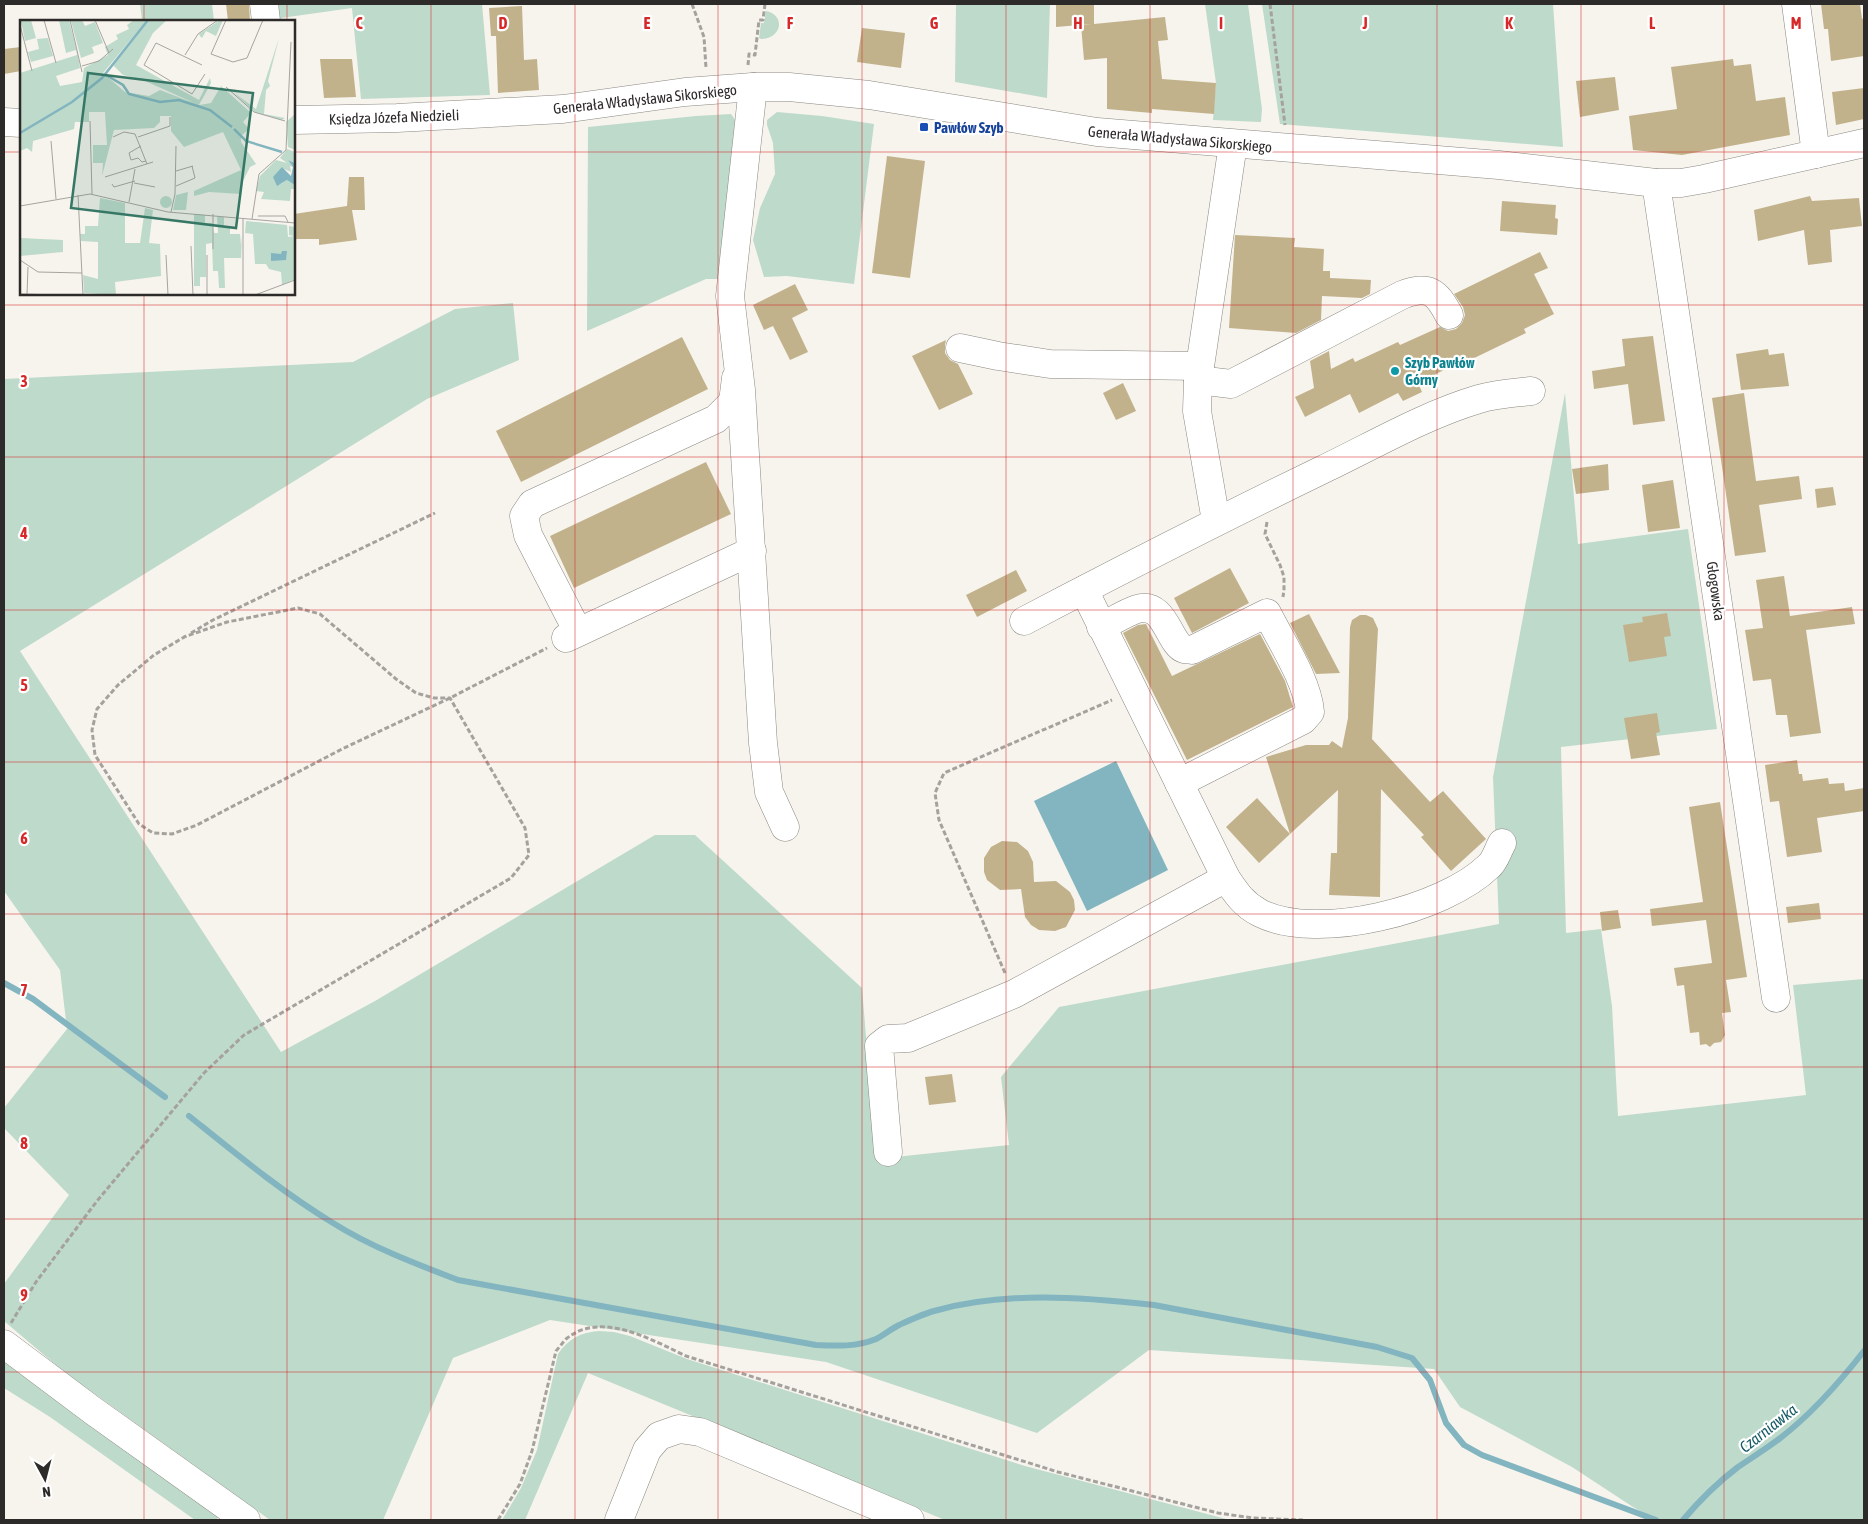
<svg xmlns="http://www.w3.org/2000/svg" width="1868" height="1524" font-family="'Asap Condensed',sans-serif">
	<style>
		.green { fill: #bedacb }
		.water { fill: #82b5c0 }
		.lines { fill: none; stroke-linecap: round; stroke-linejoin: round }
		.stream { stroke: #82b5c0; stroke-width: 6 }
		.building { fill: #c2b28c }
		.minor-casing { stroke: #8b8882; stroke-width: 29 }
		.path { stroke: #a5a29d; stroke-width: 3; stroke-dasharray: 5 2.5; stroke-linecap: butt }
		.minor { stroke: #fff; stroke-width: 28 }
		.grid { fill: none; stroke: #d62828; stroke-width: 1; stroke-opacity: 0.55 }
		.transit-dot { fill: #1a4fb4; stroke: #fff; stroke-width: 2 }
		.culture-dot { fill: #0f9aa8; stroke: #fff; stroke-width: 2 }
		.labels { text-anchor: middle; dominant-baseline: central; stroke-width: 4.5; stroke-linejoin: round; paint-order: stroke }
		.street-label { font-size: 15px; fill: #2d2b29; stroke: #fff }
		.transit-label { font-size: 15px; font-weight: bold; fill: #164399; stroke: #fff; text-anchor: start }
		.culture-label { font-size: 15px; font-weight: bold; fill: #0d838f; stroke: #fff; text-anchor: start }
		.water-label { font-size: 16px; font-style: italic; fill: #155b67; stroke: #fff }
		.inset-river { fill: none; stroke: #82b5c0; stroke-width: 2.5 }
		.inset-road { fill: none; stroke: #a6a49f; stroke-width: 1 }
		.view { fill: #377765; fill-opacity: 0.15; stroke: #377765; stroke-width: 2.5 }
		.inset-edge { fill: none; stroke: #2d2b29; stroke-width: 2.5 }
		.grid-label { font-size: 16px; text-anchor: middle; font-weight: bold; fill: #d62828; stroke: #fff; stroke-width: 4.5; stroke-linejoin: round; paint-order: stroke }
	</style>
	<rect width="100%" height="100%" fill="#f7f4ed"/>
	<!-- green -->
	<g class="green">
		<polygon points="140,4 212,4 214,21 142,21"/>
		<polygon points="272,4 482,4 490,95 361,99 352,8 274,19"/>
		<polygon points="956,4 1050,4 1047,98 955,82"/>
		<polygon points="1205,4 1248,4 1262,109 1261,122 1213,120 1216,83"/>
		<polygon points="1262,4 1553,4 1563,147 1280,124"/>
		<path d="M766,11c20,4 16,28 -5,28l-2,-1 2,-15h3z"/>
		<polygon points="777,112 822,116 874,124 854,284 787,276 764,277 753,240 760,208 775,174 773,143 767,125 767,120"/>
		<polygon points="731,114 736,121 719,279 706,279 587,331 588,127 696,116"/>
		<polygon points="513,303 519,360 427,399 20,651 281,1052 375,1001 655,835 695,835 862,988 876,1159 1009,1145 1001,1077 1059,1007 1499,924 1493,777 1565,393 1578,544 1688,529 1717,729 1561,747 1566,933 1601,929 1612,1006 1618,1116 1806,1095 1793,985 1864,979 1864,1520 1656,1520 1633,1507 1572,1467 1460,1407 1434,1369 1149,1350 1037,1433 826,1362 550,1320 453,1358 383,1520 270,1520 63,1371 4,1321 4,1284 69,1195 4,1128 4,1108 67,1029 60,970 4,891 4,379 353,362 455,309"/>
		<path d="M599,1331l15,1 16,4 57,23 338,107 205,54h-285l-357,-147 -63,147h-23l19,-32 16,-38 21,-96c10,-15 23,-22 41,-23z"/>
		<polygon points="4,1353 221,1514 216,1520 195,1520 50,1417 4,1388"/>
	</g>
	<!-- water -->
	<polygon class="water" points="1116,761 1168,870 1087,911 1034,801"/>
	<g class="lines">
		<!-- stream -->
		<g class="stream">
			<polyline points="4,983 33,999 165,1097"/>
			<path d="M189,1116c46,37 93,76 144,107 38,24 83,41 125,57l358,65c20,1 41,2 60,-6 8,-4 15,-10 23,-14 11,-5 24,-11 35,-14 70,-20 148,-14 220,-6l223,42 35,11 18,22 16,43 18,22 18,10 174,65"/>
			<path d="M1683,1520c16,-19 34,-37 55,-53 13,-9 28,-18 41,-28 33,-25 60,-56 85,-88"/>
		</g>
	</g>
	<!-- building -->
	<g class="building">
		<polygon points="226,4 249,4 250,21 228,21"/>
		<polygon points="1056,4 1094,4 1094,24 1165,17 1168,40 1158,41 1162,79 1216,83 1214,114 1152,109 1152,113 1107,109 1107,58 1084,60 1081,25 1091,24 1056,27"/>
		<polygon points="1821,4 1860,4 1862,19 1864,18 1864,56 1831,61 1828,29 1824,29"/>
		<polygon points="522,6 524,60 537,59 539,90 498,93 496,36 491,36 489,8"/>
		<polygon points="862,28 905,33 901,68 857,62"/>
		<polygon points="21,47 21,71 4,74 4,49"/>
		<polygon points="320,59 352,59 356,97 324,98"/>
		<polygon points="1733,59 1734,66 1751,64 1756,101 1785,97 1790,135 1682,155 1633,150 1629,116 1677,109 1671,67"/>
		<polygon points="1615,77 1619,110 1580,117 1576,81"/>
		<polygon points="1864,88 1864,119 1836,125 1832,92"/>
		<polygon points="887,156 925,161 910,278 872,273"/>
		<polygon points="349,177 364,177 365,210 352,210 357,240 319,245 319,239 294,239 294,214 347,206"/>
		<polygon points="1810,196 1812,201 1859,198 1862,226 1830,230 1832,262 1808,265 1804,230 1758,241 1754,210"/>
		<polygon points="1502,201 1556,205 1555,218 1558,219 1557,235 1500,231"/>
		<polygon points="1235,235 1295,238 1294,247 1324,249 1323,271 1330,271 1330,278 1371,280 1370,294 1362,298 1322,296 1321,320 1296,333 1229,328"/>
		<polygon points="1540,252 1548,268 1534,274 1554,314 1524,329 1526,333 1466,362 1464,360 1418,383 1422,392 1403,401 1398,393 1359,413 1350,394 1305,417 1295,397 1314,388 1310,361 1329,351 1331,369 1353,358 1355,362 1398,342 1400,345 1440,327 1448,331 1456,329 1462,323 1465,315 1463,307 1454,294"/>
		<polygon points="795,284 808,310 792,318 808,352 790,360 773,326 764,330 753,305"/>
		<polygon points="1653,336 1665,421 1633,425 1628,384 1594,389 1592,371 1625,366 1622,339"/>
		<polygon points="682,337 708,389 521,482 496,431"/>
		<polygon points="946,340 945,345 945,353 950,360 958,364 973,394 939,410 912,356"/>
		<polygon points="1768,349 1769,355 1784,353 1789,386 1741,390 1736,354"/>
		<polygon points="1123,383 1136,411 1116,420 1103,393"/>
		<polygon points="1744,393 1756,481 1799,476 1802,499 1759,505 1766,552 1735,556 1712,398"/>
		<polygon points="706,462 731,514 574,588 550,536"/>
		<polygon points="1608,464 1609,490 1576,494 1572,469"/>
		<polygon points="1673,480 1680,528 1648,532 1642,485"/>
		<polygon points="1833,487 1836,505 1817,508 1815,489"/>
		<polygon points="1230,568 1249,603 1192,633 1174,598"/>
		<polygon points="1016,570 1027,591 977,617 966,595"/>
		<polygon points="1784,576 1790,616 1852,607 1855,624 1806,630 1821,733 1790,737 1787,715 1776,715 1771,679 1753,681 1745,630 1763,628 1756,580"/>
		<polygon points="1667,613 1671,636 1664,637 1667,656 1629,662 1623,625 1643,622 1642,617"/>
		<polygon points="1309,614 1340,673 1316,674 1290,623"/>
		<polygon points="1360,615 1366,615 1373,618 1378,629 1372,739 1430,802 1443,791 1486,839 1451,871 1421,837 1424,835 1381,789 1380,897 1329,895 1331,853 1337,853 1338,790 1290,834 1266,757 1306,745 1329,745 1332,741 1342,748 1348,718 1350,627 1352,620"/>
		<polygon points="1146,624 1172,676 1260,634 1285,681 1293,707 1187,760 1123,633 1138,625"/>
		<polygon points="1657,713 1660,732 1656,733 1660,755 1631,759 1624,718"/>
		<polygon points="1797,760 1799,774 1802,774 1803,781 1828,778 1829,784 1844,783 1845,791 1864,788 1864,811 1817,818 1822,852 1787,857 1779,801 1770,802 1765,765"/>
		<polygon points="1257,798 1290,834 1259,863 1226,827"/>
		<polygon points="1720,802 1747,977 1726,980 1731,1012 1722,1013 1725,1035 1721,1042 1714,1043 1710,1047 1706,1044 1700,1045 1699,1032 1690,1033 1684,985 1677,986 1674,968 1712,963 1706,920 1652,926 1650,909 1703,902 1689,807"/>
		<polygon points="1002,841 1017,842 1028,851 1033,862 1034,882 1056,881 1070,892 1074,900 1075,910 1066,927 1055,931 1039,930 1031,925 1025,917 1021,889 1000,890 987,880 984,872 984,858 991,847"/>
		<polygon points="1819,903 1821,919 1788,923 1786,907"/>
		<polygon points="1618,910 1621,928 1602,931 1600,912"/>
		<polygon points="952,1074 956,1102 929,1105 925,1077"/>
	</g>
	<g class="lines">
		<!-- minor casing -->
		<g class="minor-casing">
			<g id="minor">
				<polyline points="264,4 266,21"/>
				<polyline points="1796,4 1816,154"/>
				<polyline points="753,87 730,296 741,390 763,743 769,792 785,827"/>
				<polyline points="294,120 397,118 563,109 685,92 753,87 789,87 869,95 1097,132 1499,165 1656,183 1681,183 1704,179 1864,143"/>
				<polyline points="4,122 21,123"/>
				<polyline points="1656,183 1776,998"/>
				<polyline points="960,348 998,356 1050,364 1200,366"/>
				<path d="M1198,380l33,4 171,-89c27,-10 34,-4 47,20"/>
				<polyline points="1216,521 1197,411 1198,380 1233,144"/>
				<path d="M1084,590l142,288c10,15 17,26 34,35 57,29 184,-3 229,-47 6,-5 9,-16 13,-23"/>
				<path d="M1024,621c99,-52 199,-103 300,-152 50,-24 101,-54 155,-70 17,-5 35,-6 52,-8"/>
				<path d="M1101,627c12,-6 24,-14 36,-18 28,-9 32,35 47,40 3,1 5,0 8,1l75,-37c14,28 41,69 43,99l-7,8 -124,63"/>
				<polyline points="578,632 528,535 524,516 532,504 716,419 733,402 736,378"/>
				<polyline points="566,638 752,551"/>
				<polyline points="888,1152 879,1046 888,1039 908,1038 1014,994 1226,878"/>
				<polyline points="4,1344 92,1410 246,1520"/>
				<polyline points="619,1520 647,1450 659,1436 679,1429 700,1432 910,1520"/>
			</g>
		</g>
		<!-- path -->
		<g class="path">
			<polyline points="692,4 704,37 706,68"/>
			<polyline points="1270,4 1285,125"/>
			<polyline points="748,65 749,54 755,55 759,20 763,20 765,4"/>
			<polyline points="1267,522 1265,534 1280,565 1284,577 1284,589 1283,597"/>
			<polyline points="191,633 213,620 435,513"/>
			<polyline points="186,636 154,655 118,685 97,709 92,730 95,755 139,824 153,833 172,834 197,825 342,749 450,698 547,648"/>
			<polyline points="1005,973 939,820 935,793 944,773 1112,700"/>
			<polyline points="11,1323 36,1282 97,1201 204,1073 244,1035 511,878 529,855 525,828 450,698 434,698 416,693 396,679 320,614 298,608 227,622 184,637"/>
			<path d="M498,1520l22,-36 12,-33 24,-100c3,-3 6,-8 10,-12 35,-29 86,1 120,17l372,116 160,41 35,5 50,2"/>
		</g>
		<!-- minor -->
		<use href="#minor" class="minor"/>
	</g>
	<!-- grid -->
	<path class="grid" d="M144,4v17M287,4v17M431,4v1516M575,4v1516M718,4v1516M862,4v1516M1006,4v1516M1150,4v1516M1293,4v1516M1437,4v1516M1581,4v1516M1724,4v1516M4,152h17M294,152h1570M144,294v1226M287,294v1226M4,305h1860M4,457h1860M4,610h1860M4,762h1860M4,914h1860M4,1067h1860M4,1219h1860M4,1372h1860"/>
	<!-- markers -->
	<rect class="transit-dot" x="919" y="122" width="10" height="10" rx="2.5"/>
	<circle class="culture-dot" cx="1395" cy="371" r="5"/>
	<g class="labels">
		<!-- street labels -->
		<g class="street-label">
			<text transform="translate(645 99) rotate(-6)">Generała Władysława Sikorskiego</text>
			<text transform="translate(394 117) rotate(-2)">Księdza Józefa Niedzieli</text>
			<text transform="translate(1180 139) rotate(5)">Generała Władysława Sikorskiego</text>
			<text transform="translate(1716 591) rotate(82)">Głogowska</text>
		</g>
		<!-- transit labels -->
		<g class="transit-label">
			<text x="934" y="127">Pawłów Szyb</text>
		</g>
		<!-- culture labels -->
		<g class="culture-label">
			<text x="1405" y="362">Szyb Pawłów<tspan x="1405" dy="17">Górny</tspan></text>
		</g>
		<!-- water labels -->
		<g class="water-label">
			<text transform="translate(1768 1428) rotate(-38)">Czarniawka</text>
		</g>
	</g>
	<!-- overview -->
	<g transform="translate(20 20)">
		<rect width="275" height="275" fill="#f7f4ed"/>
		<path d="M11,0l5,18 -11,3 -4,-20zM39,0h10l9,35 2,13 -24,8 4,10 22,-4 2,-14 24,-13 -3,-8 13,-8 -2,-4 13,-6 -2,-4 7,-5h13l-44,53 22,19 24,4 11,-6 34,13 -51,-23 -20,-5 -10,-10 35,-45h19l-14,13 -17,32 63,35 11,-22 1,5 -12,22 12,-2 10,-17 30,27 -8,9 6,7 -8,7v6l15,22 -6,3 -7,14 -2,13 -32,-2 -15,4v-5l47,-21 -18,-38 -39,15 -13,-16v-15h-11v6l-6,6 -40,2 -12,46 1,-13h-10v-18h14l-2,-33h-16v10h-14l-1,7 -41,12 -1,11 -5,-4 -7,3v-78l57,-18 -1,-5 -10,3zM62,0l3,6 10,-4 8,21 -11,4 2,6 -13,5 -10,-37zM200,0h3l-7,16 -10,-5 -4,7 -2,-2 -1,-2zM28,18l5,18 -22,6 -3,-10 11,-3 -2,-10zM259,18l-3,12 -8,31 2,5 -4,4 -2,24 21,4 -3,2 -26,-7 -23,-21 23,17zM275,94v36l-7,-3 -2,-25zM267,129l8,3v11l-7,-3 5,7 -3,-1 1,6 -9,-4 -7,10 6,6 6,-4 8,4v5h-4l-1,12 -29,-2 3,-7 -8,-1 4,-15 16,-16 11,3 -7,-5zM168,172l-2,18h-13l3,-15zM140 182a6 6 0 1 1 12 0a6 6 0 1 1-12 0ZM80,178l25,5v40h15l5,-35 8,2 -4,33 11,1 1,32 -46,6 1,13 -32,-2 -1,-18 15,4v-37l-17,-1 -1,-7h5v-8h13zM174,194l11,1v8h7l2,10h4l-1,-16h7v10l6,1v6h10l1,11 1,-11 -1,27v-3h-17l1,30h-6l-1,-17h-5l-1,-28 -6,1v33h-6v9h-6zM226,201l41,4 1,12 6,-1 -5,-1v-9l6,1v52l-13,6 -1,-13 -12,-3 -3,-5h-11l-2,-30 -8,-1zM0,218l43,2v12l-43,4z" fill="#bedacb"/>
		<path d="M268,140l7,3v22l-8,-5 -10,6 -4,-9 9,-10 9,9 2,-9zM262,231h5l-1,9 -15,1v-8l10,1z" fill="#82b5c0"/>
		<path class="inset-river" d="M86,55l17,10 6,9 31,8 19,-2 31,10 22,17M214,109l12,12 36,11M0,113l52,-31 30,-24 46,-58"/>
		<path class="inset-road" d="M24,0l12,43M50,0l12,52M75,0l14,33M206,0l-15,34 22,8 14,-4 16,-38M0,5l12,46M165,35l13,-21 20,-14M182,45l-46,-22 -12,22 48,29 13,-20M62,46l17,-5 14,-12M206,67l28,25 31,9M70,101l2,73M93,117l11,-5 11,2 12,30M118,117l32,-11v-9M31,121l5,58M121,126l-12,7 2,7 7,-2 4,4 4,-1M156,151l17,-5M85,157l48,-15M114,163l21,4M92,164l2,3 21,-6M156,166l19,-8 -3,-12M58,175l5,100M109,182l6,-33M0,186l70,-12 78,18 127,11M151,192l4,-18 1,-48M193,194v35M238,196h27l3,6M223,198v77M232,199l7,-45 27,-24 5,-108M171,226l2,49M146,235l2,40M187,235v40M0,240l18,12 44,1M0,274l41,1M7,274l1,-27M235,275l40,-15"/>
		<path class="view" d="M68,53l165,20 -17,135 -165,-20z"/>
		<rect width="275" height="275" class="inset-edge"/>
	</g>
	<g class="grid-label">
		<text x="359" y="29">C</text>
		<text x="503" y="29">D</text>
		<text x="647" y="29">E</text>
		<text x="790" y="29">F</text>
		<text x="934" y="29">G</text>
		<text x="1078" y="29">H</text>
		<text x="1221" y="29">I</text>
		<text x="1365" y="29">J</text>
		<text x="1509" y="29">K</text>
		<text x="1652" y="29">L</text>
		<text x="1796" y="29">M</text>
		<text x="24" y="387">3</text>
		<text x="24" y="539">4</text>
		<text x="24" y="691">5</text>
		<text x="24" y="844">6</text>
		<text x="24" y="996">7</text>
		<text x="24" y="1149">8</text>
		<text x="24" y="1301">9</text>
	</g>
	<!-- border -->
	<rect width="1868" height="1524" fill="none" stroke="#2d2b29" stroke-width="10"/>
	<!-- north arrow -->
	<g transform="translate(45 1479) rotate(173)" stroke="#ffffff" stroke-width="4" paint-order="stroke">
	<path d="M0-4L9 19L0 12L-9 19Z" fill="#2d2b29"/>
	<text y="-8" font-size="14" font-weight="bold" text-anchor="middle" fill="#2d2b29">N</text>
	</g>
</svg>
